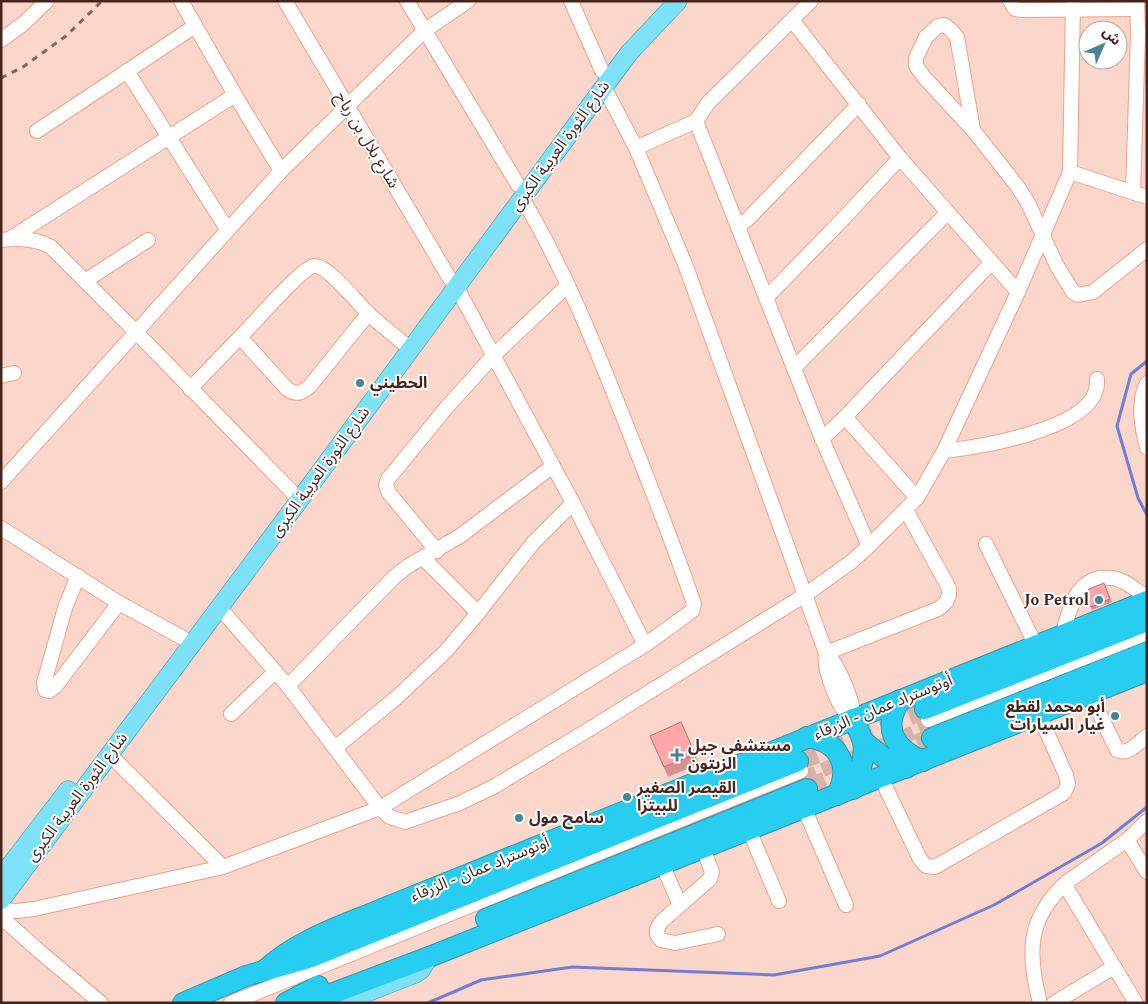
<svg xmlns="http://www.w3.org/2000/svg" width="1148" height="1004" font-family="Spectral,'Noto Sans Arabic',serif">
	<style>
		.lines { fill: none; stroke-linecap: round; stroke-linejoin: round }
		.stream { stroke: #737dd5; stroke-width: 3 }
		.minor-tunnel { stroke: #d7b2a8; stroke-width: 14; stroke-dasharray: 14 7; stroke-linecap: butt }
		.highway-tunnel { stroke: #d7b2a8; stroke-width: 20; stroke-dasharray: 20 10; stroke-linecap: butt }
		.minor-casing { stroke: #f49f86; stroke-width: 16 }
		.major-casing { stroke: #3292a7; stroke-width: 19 }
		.highway-casing { stroke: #3292a7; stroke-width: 22 }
		.minor { stroke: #fff; stroke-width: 14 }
		.major { stroke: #7de2f7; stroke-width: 18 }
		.highway { stroke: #27cef2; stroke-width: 20 }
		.rail { stroke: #87645a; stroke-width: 3; stroke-dasharray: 6 6; stroke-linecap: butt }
		.wall { fill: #db8f91 }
		.building { fill: #ffa6a9; stroke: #b27476 }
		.poi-dot { fill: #448697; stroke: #fff; stroke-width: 2 }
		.labels { text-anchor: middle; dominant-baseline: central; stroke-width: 4; stroke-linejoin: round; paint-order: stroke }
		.street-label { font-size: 16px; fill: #46241b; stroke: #fff }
		.poi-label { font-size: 16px; font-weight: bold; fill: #46241b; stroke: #fff; text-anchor: start }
	</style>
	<rect width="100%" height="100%" fill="#fbd6cb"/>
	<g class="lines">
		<!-- stream -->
		<g class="stream">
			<polyline points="1147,361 1131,374 1117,426 1138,498 1147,515"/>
			<polyline points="428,1003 481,980 572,967 774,975 880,956 994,905 1102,843 1147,807"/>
		</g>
		<!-- minor-tunnel -->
		<polyline class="minor-tunnel" points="803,778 929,726"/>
		<!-- highway-tunnel -->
		<g class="highway-tunnel">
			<polyline points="890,756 932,738"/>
			<polyline points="798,761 925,709"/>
			<polyline points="807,789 856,769"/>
		</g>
		<!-- minor casing -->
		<g class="minor-casing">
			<g id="minor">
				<polyline points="181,1 235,95 281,171"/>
				<polyline points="285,1 450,279"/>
				<polyline points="407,1 518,185"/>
				<polyline points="571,1 602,71"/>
				<polyline points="1010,1 1015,9 1020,10 1137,9"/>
				<polyline points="792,20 900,158 1018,292"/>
				<polyline points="1,40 23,24 47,1"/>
				<polyline points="127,71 227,229"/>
				<path d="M604,87l32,61 49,116 141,389c12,11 29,50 27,66 -14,-7 -30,-50 -27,-66"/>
				<polyline points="696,121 822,439 869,546"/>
				<polyline points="973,130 957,37 950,29 944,25 938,26 926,37 916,58 916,66 924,77 973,130 1018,187 1028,203 1057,266 1073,292 1078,295 1093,292 1147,249"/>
				<polyline points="37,131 195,26"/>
				<polyline points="636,148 696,121 708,103 811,1"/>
				<polyline points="1070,172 1147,197"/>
				<polyline points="1133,192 1138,34 1137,1"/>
				<polyline points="738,226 747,220 859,104"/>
				<polyline points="11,238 235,95"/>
				<path d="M1,240c17,-2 35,-2 50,7l85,85 157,161 5,9"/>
				<polyline points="85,281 148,240"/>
				<polyline points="456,286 573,503 645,645"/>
				<polyline points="766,298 841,221 900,158"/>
				<path d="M368,314l-58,72c-9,8 -14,9 -23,3l-47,-52c12,-11 62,-70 74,-71 13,-2 44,38 54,47 11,11 24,20 35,30"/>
				<polyline points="794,368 947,213"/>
				<polyline points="1,376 14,373"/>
				<path d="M1147,383c-10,19 -5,45 0,65"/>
				<polyline points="190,389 240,337"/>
				<polyline points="845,417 917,498"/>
				<polyline points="822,439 845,417 991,263"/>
				<path d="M944,451c36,-4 141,-21 152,-61 1,-3 1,-8 1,-11"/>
				<polyline points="1,482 281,171 424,31 468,1"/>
				<polyline points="1,528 119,603 183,638"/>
				<polyline points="986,544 1036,646"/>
				<polyline points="437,551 389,493 386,485 388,479 447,407 493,356 568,285"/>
				<polyline points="423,558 478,613"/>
				<polyline points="78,576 65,608 44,683 45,690 49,691 55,687 119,603"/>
				<polyline points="219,607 288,686 380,808 390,817 405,822 460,803 495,786 593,727 805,595 851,562 869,546 917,498 944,451 1018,292 1070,172 1073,1"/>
				<path d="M1062,636c7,-23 11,-53 39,-58 8,-1 16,0 23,4 8,4 15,10 23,15"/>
				<path d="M826,653l112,-44c9,-6 12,-11 11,-21l-43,-78"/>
				<polyline points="288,686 394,577 408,566 460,536 553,466"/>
				<path d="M1090,694l27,56c11,6 21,-7 30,-14"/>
				<polyline points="231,714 275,672"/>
				<polyline points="928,720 1147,633"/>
				<polyline points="335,748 396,698 446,651 478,613 533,543 573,503"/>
				<polyline points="109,754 223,867"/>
				<polyline points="881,778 920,859 926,866 935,867 1064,793 1068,784 1066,775 1039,715"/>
				<polyline points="804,808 846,905"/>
				<polyline points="749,830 779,901"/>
				<polyline points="1127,840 1147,872"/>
				<path d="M703,848l9,24 -2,7 -48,42c-6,7 -7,13 -1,19l14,3 43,-9"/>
				<polyline points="662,864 680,905"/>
				<path d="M1,910l16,1 17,-2 189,-42 157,-59 265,-163 47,-34 2,-7c-21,-62 -46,-124 -70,-185 -30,-76 -60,-151 -102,-221"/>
				<polyline points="1,917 39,951 101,1003"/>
				<polyline points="231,1003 801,771"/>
				<path d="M1040,1003c-13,-50 -13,-85 27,-121"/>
				<polyline points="1054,1003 1114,967"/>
				<polyline points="1136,1003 1068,890 1067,882 1127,840 1147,821"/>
			</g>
		</g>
		<!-- major casing -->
		<g class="major-casing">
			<g id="major">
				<polyline points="1,877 68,790"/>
				<polyline points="1,900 298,502 629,53 678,1"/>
				<polyline points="340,1003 415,974 421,970 429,957"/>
			</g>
		</g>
		<!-- highway casing -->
		<g class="highway-casing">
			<g id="highway">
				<path d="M900,700c-18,28 -6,49 23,61"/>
				<polyline points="925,709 1147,621"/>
				<path d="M807,737c32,4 45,29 30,58"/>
				<polyline points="932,738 1147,652"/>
				<polyline points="863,741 883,757 906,768"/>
				<path d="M853,789c6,-14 13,-31 10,-47 -2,-8 -7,-16 -10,-23"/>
				<polyline points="486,919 807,789"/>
				<path d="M265,970c32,-30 77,-44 117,-61l765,-308"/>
				<polyline points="183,1003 246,976 309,958 798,761"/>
				<polyline points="286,1003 318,986"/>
				<polyline points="307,1003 429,957 1147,671"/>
			</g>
		</g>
		<!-- minor -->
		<use href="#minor" class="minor"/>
		<!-- major -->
		<use href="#major" class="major"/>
		<!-- highway -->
		<use href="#highway" class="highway"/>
		<!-- rail -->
		<polyline class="rail" points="1,78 23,67 66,36 102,1"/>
	</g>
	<!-- wall -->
	<g class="wall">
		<polygon points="1104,583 1112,602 1092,610 1085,593"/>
		<polygon points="650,736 695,754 699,764 668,777"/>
	</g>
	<!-- building -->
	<g class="building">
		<polygon points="1104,583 1110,599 1091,607 1085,593 1089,589"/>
		<polygon points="681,722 695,754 664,767 650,736"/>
	</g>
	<!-- markers -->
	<g class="poi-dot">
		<circle cx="360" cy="383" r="5"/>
		<circle cx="1099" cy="600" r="5"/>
		<circle cx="1115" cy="716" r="5"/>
		<path d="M674.5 747.5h5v5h5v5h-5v5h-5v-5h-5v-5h5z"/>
		<circle cx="627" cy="797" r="5"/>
		<circle cx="519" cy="818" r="5"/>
	</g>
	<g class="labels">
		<!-- street labels -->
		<g class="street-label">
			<text transform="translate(367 140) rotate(59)">شارع بلال بن رباح</text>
			<text transform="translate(560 146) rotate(-54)">شارع الثورة العربية الكبرى</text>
			<text transform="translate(320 472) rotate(-54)">شارع الثورة العربية الكبرى</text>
			<text transform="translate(883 707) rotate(-22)">أوتوستراد عمان - الزرقاء</text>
			<text transform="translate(77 797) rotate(-53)">شارع الثورة العربية الكبرى</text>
			<text transform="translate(480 869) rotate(-22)">أوتوستراد عمان - الزرقاء</text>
		</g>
		<!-- poi labels -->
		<g class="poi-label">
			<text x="370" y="383">الحطيني</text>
			<text x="1089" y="600" text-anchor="end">Jo Petrol</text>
			<text x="1105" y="707" text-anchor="end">أبو محمد لقطع<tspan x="1105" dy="18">غيار السيارات</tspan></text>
			<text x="688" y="746">مستشفى جيل<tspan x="688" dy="18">الزيتون</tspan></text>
			<text x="637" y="788">القيصر الصغير<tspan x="637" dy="18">للبيتزا</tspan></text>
			<text x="529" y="818">سامح مول</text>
		</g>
	</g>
	<!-- border -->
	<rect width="1148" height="1004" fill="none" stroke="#46241b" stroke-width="5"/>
	<!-- north arrow -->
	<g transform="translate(1103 45) rotate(45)"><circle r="24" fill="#ffffff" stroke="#b5a7a4"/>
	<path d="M0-4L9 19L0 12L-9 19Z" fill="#448697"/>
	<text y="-8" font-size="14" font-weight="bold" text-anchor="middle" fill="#46241b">ش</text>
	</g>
</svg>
